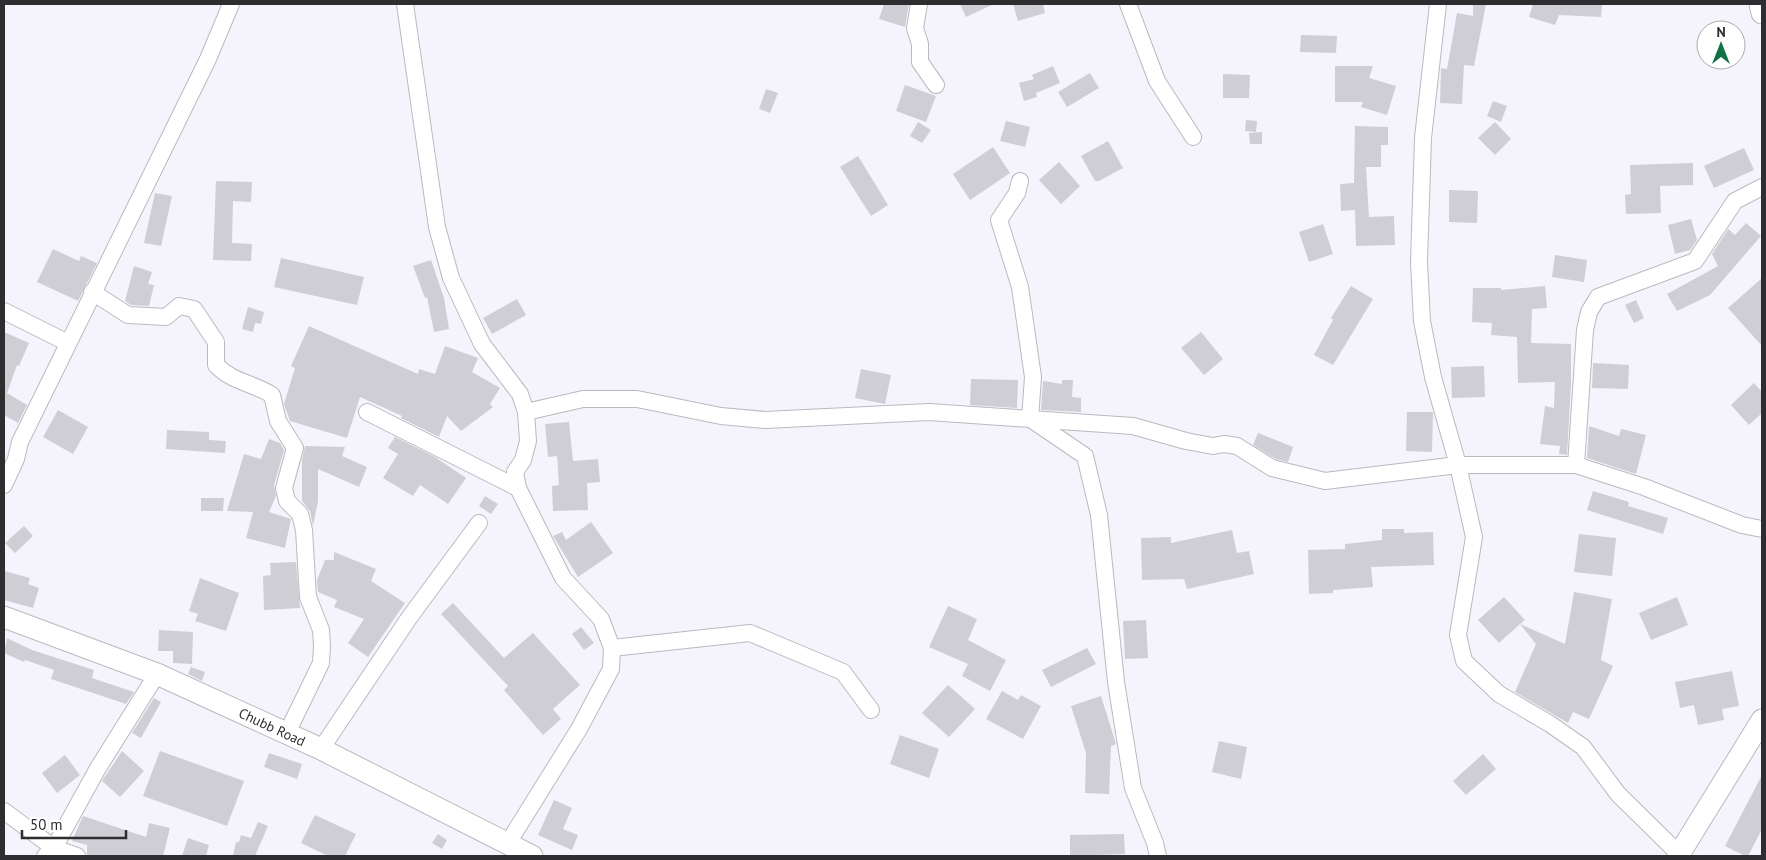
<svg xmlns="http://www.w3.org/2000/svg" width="1766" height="860" font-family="'PT Sans',sans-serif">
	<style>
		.building { fill: #cfced5 }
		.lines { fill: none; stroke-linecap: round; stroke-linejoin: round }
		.minor-casing { stroke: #bab9c0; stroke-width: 18 }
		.tertiary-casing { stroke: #bab9c0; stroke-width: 23 }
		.minor { stroke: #fff; stroke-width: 16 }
		.tertiary { stroke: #fff; stroke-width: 21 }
		.labels { text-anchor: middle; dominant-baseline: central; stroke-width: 4.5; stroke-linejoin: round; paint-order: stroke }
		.street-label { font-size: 14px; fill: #2e2e31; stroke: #fff }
	</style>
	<rect width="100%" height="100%" fill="#f5f4fc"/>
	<!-- building -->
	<g class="building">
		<polygon points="884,4 909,4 905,27 879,19"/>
		<polygon points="960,4 994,4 966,17"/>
		<polygon points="1013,4 1043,4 1045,13 1018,21"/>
		<polygon points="1473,4 1486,4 1474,66 1464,65 1462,104 1440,103 1441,68 1447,69 1457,13 1473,16"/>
		<polygon points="1533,4 1602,4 1601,17 1559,15 1555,25 1529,17"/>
		<polygon points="1301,35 1337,36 1336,53 1300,52"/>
		<polygon points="1053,66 1060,83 1036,93 1037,97 1024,101 1019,83 1034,79 1032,75"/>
		<polygon points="1335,66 1373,66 1369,78 1396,86 1387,115 1361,107 1363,102 1335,102"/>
		<polygon points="1090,73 1099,88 1067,107 1058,92"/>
		<polygon points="1223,74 1250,75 1249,98 1223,98"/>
		<polygon points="905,85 936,96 926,122 896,111"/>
		<polygon points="766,89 778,93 770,113 759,109"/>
		<polygon points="1493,101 1507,106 1501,122 1487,116"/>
		<polygon points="1246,120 1257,121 1256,132 1245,131"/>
		<polygon points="1006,121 1030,127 1025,147 1000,141"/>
		<polygon points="918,122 931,130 922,143 910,136"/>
		<polygon points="1495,122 1511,139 1495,155 1478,138"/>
		<polygon points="1355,126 1388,127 1388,145 1381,145 1381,167 1366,167 1369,217 1394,216 1395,245 1356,246 1355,210 1341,211 1340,184 1354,183"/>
		<polygon points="1262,132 1262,144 1250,144 1249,133"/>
		<polygon points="1108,141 1123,168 1099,181 1095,181 1081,156"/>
		<polygon points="993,147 1010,173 970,200 953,174"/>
		<polygon points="1744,148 1754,170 1714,188 1704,166"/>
		<polygon points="858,156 888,205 871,216 840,167"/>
		<polygon points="1059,162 1080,186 1061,204 1039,180"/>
		<polygon points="1693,163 1693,185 1660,186 1661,213 1626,214 1625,195 1631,194 1630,165"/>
		<polygon points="216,181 252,182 251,202 233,201 232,243 252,244 251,261 213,260"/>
		<polygon points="1449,190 1478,191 1477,223 1449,222"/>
		<polygon points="155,193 172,196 161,246 144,243"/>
		<polygon points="1691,219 1697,240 1690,250 1675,254 1668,225"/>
		<polygon points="1746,223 1761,236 1710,295 1677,311 1667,294 1718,266 1712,254 1727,231 1728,229 1735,235"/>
		<polygon points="1323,224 1333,254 1309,262 1299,232"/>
		<polygon points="53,249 79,261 81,256 97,263 78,301 37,282"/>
		<polygon points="1555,255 1587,260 1584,282 1552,277"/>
		<polygon points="281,258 364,277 357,305 274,287"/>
		<polygon points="431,260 444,298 449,329 434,332 427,297 425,298 413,266"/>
		<polygon points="134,266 152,272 148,284 154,285 149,306 131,305 125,301"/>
		<polygon points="1762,278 1762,346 1728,308"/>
		<polygon points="1351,286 1373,299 1333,365 1314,355 1333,320 1331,318"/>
		<polygon points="1545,286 1547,308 1532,309 1531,343 1571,344 1571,384 1567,455 1559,454 1560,446 1540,444 1545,406 1554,408 1555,382 1518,383 1517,337 1491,335 1492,323 1472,322 1473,288 1501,288 1501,290"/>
		<polygon points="517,299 526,315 492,334 483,318"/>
		<polygon points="1636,300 1644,318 1634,323 1625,305"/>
		<polygon points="248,307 264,312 261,324 255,323 253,332 242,329"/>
		<polygon points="309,326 418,374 419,369 435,374 445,346 478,358 472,372 500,388 490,404 493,407 461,431 447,416 439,437 401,418 402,416 360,397 347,438 290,421 284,404 295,368 291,366"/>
		<polygon points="4,332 29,343 19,366 17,365 7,393 27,405 18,423 4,415"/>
		<polygon points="1201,332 1223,359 1204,375 1181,348"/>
		<polygon points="1593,363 1629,365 1628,389 1592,388"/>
		<polygon points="1484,366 1485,397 1452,398 1451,367"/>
		<polygon points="861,369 891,375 885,404 855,398"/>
		<polygon points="971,379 1018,380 1017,408 970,405"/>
		<polygon points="1062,380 1073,380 1072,397 1081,398 1081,412 1041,410 1043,381 1062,384"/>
		<polygon points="1754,383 1762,392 1762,413 1749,425 1731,405"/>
		<polygon points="58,410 88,427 73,454 43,437"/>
		<polygon points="1407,412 1433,412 1432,452 1406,451"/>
		<polygon points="569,422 573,461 598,459 600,482 587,483 588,510 553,511 552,486 559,485 557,456 548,457 545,424"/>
		<polygon points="1589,426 1619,436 1621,429 1646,435 1636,474 1587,458"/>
		<polygon points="167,430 209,432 209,440 226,441 225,453 166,449"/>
		<polygon points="1258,433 1293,447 1288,462 1276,459 1253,445"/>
		<polygon points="395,437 435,457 466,478 448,504 420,485 413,496 383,478 398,454 388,448"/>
		<polygon points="269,439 280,443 284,450 274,485 276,496 269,512 291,519 285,548 246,538 253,512 227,511 244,454 261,459"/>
		<polygon points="305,446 345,447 342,456 367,467 359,487 318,469 318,501 313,526 310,511 302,501 302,460"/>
		<polygon points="1593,491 1629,502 1628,506 1668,518 1663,534 1587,510"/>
		<polygon points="485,496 498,504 491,514 479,506"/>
		<polygon points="201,498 224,498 223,511 201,511"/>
		<polygon points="591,522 613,553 578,577 553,536 562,532 566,540"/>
		<polygon points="24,526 33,536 15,553 5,543"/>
		<polygon points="1382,529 1404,529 1404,533 1433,532 1434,565 1371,567 1373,587 1333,590 1333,593 1309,594 1308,550 1345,549 1345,544 1382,540"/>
		<polygon points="1232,530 1237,553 1249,551 1254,574 1187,589 1184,579 1142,580 1141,538 1171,537 1171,543"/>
		<polygon points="1579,534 1616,538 1612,576 1574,572"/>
		<polygon points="334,552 376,569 371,581 405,603 368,657 348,643 364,619 334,607 337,600 318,592 317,580 325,560 334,560"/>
		<polygon points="296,562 300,608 264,610 263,576 271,575 270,563"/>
		<polygon points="4,571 30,578 28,584 39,588 33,608 4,600"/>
		<polygon points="200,578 239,593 226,631 195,621 198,614 189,611"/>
		<polygon points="1574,592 1612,599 1601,660 1613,666 1589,719 1573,712 1568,723 1515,692 1536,644 1520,624 1499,643 1478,620 1504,597 1525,620 1520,624 1565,644"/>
		<polygon points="1677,597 1688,625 1651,640 1639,613"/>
		<polygon points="453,603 504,658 533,633 580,685 553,709 561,719 543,735 504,690 508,686 441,614"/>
		<polygon points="948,606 977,619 968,640 1006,660 990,691 962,676 968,664 929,647"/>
		<polygon points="1146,620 1148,658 1125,659 1123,621"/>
		<polygon points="581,627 594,643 584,650 572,634"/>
		<polygon points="159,630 193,632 192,664 173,663 173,651 158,651"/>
		<polygon points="7,638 32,650 94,670 92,678 134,692 126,704 51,679 54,670 25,660 24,662 4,653"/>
		<polygon points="1087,648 1096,664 1051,687 1042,670"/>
		<polygon points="191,667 205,672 202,681 188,674"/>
		<polygon points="1732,671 1739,706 1722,709 1724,720 1698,725 1694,705 1680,708 1675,682"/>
		<polygon points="948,685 975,709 949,737 922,713"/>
		<polygon points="1002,691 1018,700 1021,695 1041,706 1023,739 986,719"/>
		<polygon points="1101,696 1116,744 1111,746 1109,794 1085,793 1086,753 1071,706"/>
		<polygon points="154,698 161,702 141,738 132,733"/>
		<polygon points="900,735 939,749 929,778 890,764"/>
		<polygon points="1219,741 1247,747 1241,779 1212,772"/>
		<polygon points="122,751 144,771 120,797 102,781"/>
		<polygon points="160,751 244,781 227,826 143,796"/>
		<polygon points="269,753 302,764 297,779 264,767"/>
		<polygon points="1483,754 1496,769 1466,795 1453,781"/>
		<polygon points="65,755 80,775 57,793 42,773"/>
		<polygon points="1762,775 1762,829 1748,856 1745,856 1725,846"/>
		<polygon points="554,800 572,808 563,829 578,835 572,850 538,835"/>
		<polygon points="315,815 356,834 345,856 328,856 301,843"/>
		<polygon points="83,816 146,837 149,823 170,828 163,856 87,856 87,845 72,841"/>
		<polygon points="258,822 268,826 255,856 233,856 236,842 239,842 241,835 251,838"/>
		<polygon points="438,834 447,840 442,849 432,843"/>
		<polygon points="1124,834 1125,854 1070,856 1070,835"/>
		<polygon points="188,838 209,845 206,856 182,856"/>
	</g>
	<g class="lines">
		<!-- minor casing -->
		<g class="minor-casing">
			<g id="minor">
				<polyline points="405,4 437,227 451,278 482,344 520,394 526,412 528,441 523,460 515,472 518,488 563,578 601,619 612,648 611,669 579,729 508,843"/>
				<polyline points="919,4 915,28 920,44 920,62 936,85"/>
				<polyline points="1128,4 1157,81 1193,137"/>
				<polyline points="1438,4 1423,138 1419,262 1422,321 1433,377 1458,465 1474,537 1458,635 1464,661 1499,694 1550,724 1583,747 1618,794 1679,854"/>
				<polyline points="1020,181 1017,193 999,220 1020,287 1033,377 1030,419"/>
				<path d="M92,292l36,23 38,2 13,-11 15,3 22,33v23c16,17 37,18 56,30l6,26 17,27 -11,40 3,13 13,13 4,16 4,67 13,33 1,16 -1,17 -34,70"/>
				<polyline points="4,311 68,343"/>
				<polyline points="367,412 518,488"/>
				<polyline points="526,412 583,399 637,399 721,416 765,420 929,412 1133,426 1186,441 1213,446 1224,444 1237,446 1272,468 1325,481 1458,465 1576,465 1644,487 1742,525 1762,529"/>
				<polyline points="1032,420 1085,456 1099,515 1116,682 1133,788 1155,843 1158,856"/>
				<polyline points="1576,465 1585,330 1589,312 1598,297 1695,261 1735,201 1762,187"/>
				<polyline points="4,485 16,459 20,442 208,59 231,4"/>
				<polyline points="612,648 750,633 843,672 871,710"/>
				<polyline points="321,749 409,618 479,523"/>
				<polyline points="4,811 54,848 77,856"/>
				<polyline points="45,856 54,848 98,768 157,674"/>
			</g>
		</g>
		<!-- tertiary casing -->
		<g class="tertiary-casing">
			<g id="tertiary">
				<polyline points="1760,4 1762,13"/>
				<polyline points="4,617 157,674 321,749 532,856"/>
				<polyline points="1678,856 1762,720"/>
			</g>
		</g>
		<!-- minor -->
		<use href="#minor" class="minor"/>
		<!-- tertiary -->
		<use href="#tertiary" class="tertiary"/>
	</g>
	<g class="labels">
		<!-- street labels -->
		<g class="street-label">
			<text transform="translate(272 727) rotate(25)">Chubb Road</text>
		</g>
	</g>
	<!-- border -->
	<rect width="1766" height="860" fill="none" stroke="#2e2e31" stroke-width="10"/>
	<!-- north arrow -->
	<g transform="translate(1721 45)"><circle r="24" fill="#ffffff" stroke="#ababad"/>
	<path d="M0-4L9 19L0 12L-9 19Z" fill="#137146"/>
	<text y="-8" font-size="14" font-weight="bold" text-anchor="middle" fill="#2e2e31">N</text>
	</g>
	<!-- scale -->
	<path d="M22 830v8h104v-8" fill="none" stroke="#2e2e31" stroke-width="2.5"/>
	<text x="30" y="830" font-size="15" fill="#2e2e31" stroke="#ffffff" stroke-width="4" paint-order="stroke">50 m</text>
</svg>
